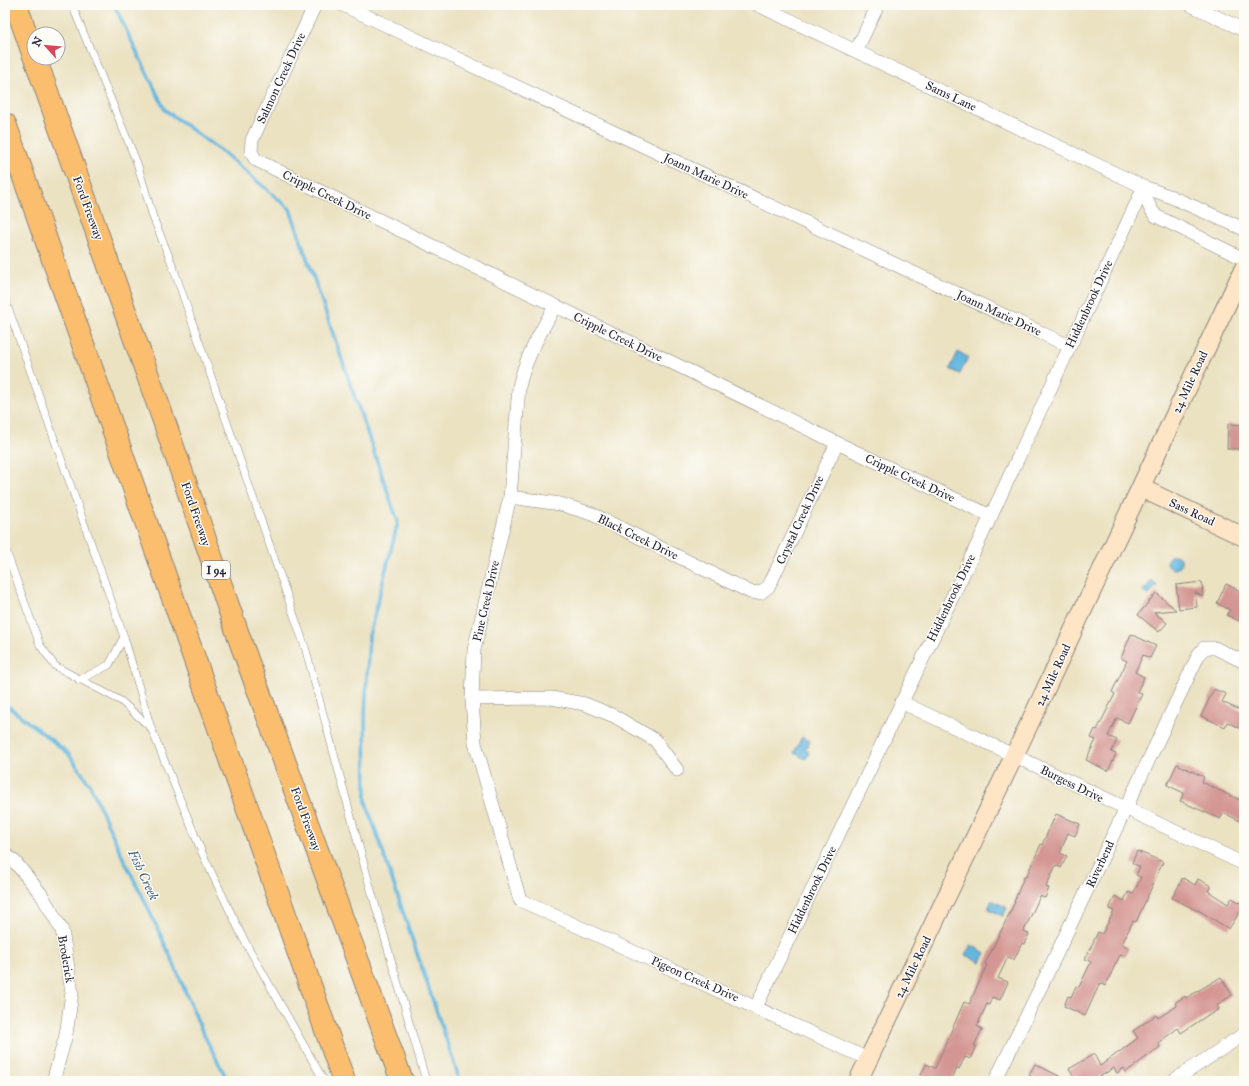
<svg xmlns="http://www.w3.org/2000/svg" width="1249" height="1086" font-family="'IM FELL Great Primer',serif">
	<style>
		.water { fill: #63b7df; stroke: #426c8d }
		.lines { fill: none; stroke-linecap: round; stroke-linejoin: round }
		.stream { stroke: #63b7df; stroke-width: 3.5 }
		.building { fill: #d49693 }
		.lane-casing { stroke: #86827e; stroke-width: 8 }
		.street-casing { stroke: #86827e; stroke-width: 14 }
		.secondary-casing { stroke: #86827e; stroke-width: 20 }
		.highway-casing { stroke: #86827e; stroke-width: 24 }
		.lane { stroke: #fff; stroke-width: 7 }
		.street { stroke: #fff; stroke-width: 13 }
		.secondary { stroke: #fde5c5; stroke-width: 18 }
		.highway { stroke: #fbbe6e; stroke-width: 22 }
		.labels { text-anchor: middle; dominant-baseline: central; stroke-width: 3; stroke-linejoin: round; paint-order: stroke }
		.shield { fill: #fdfcf7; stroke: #646373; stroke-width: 1 }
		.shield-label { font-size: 11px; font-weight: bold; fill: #22223b }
		.street-label { font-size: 12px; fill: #22223b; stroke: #fdfcf7 }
		.water-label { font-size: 13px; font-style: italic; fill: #3c5e7d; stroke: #fdfcf7 }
	</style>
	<rect width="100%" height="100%" fill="#fdfcf7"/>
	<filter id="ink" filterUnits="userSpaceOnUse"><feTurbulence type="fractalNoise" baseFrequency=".025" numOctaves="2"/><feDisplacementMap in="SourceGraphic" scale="8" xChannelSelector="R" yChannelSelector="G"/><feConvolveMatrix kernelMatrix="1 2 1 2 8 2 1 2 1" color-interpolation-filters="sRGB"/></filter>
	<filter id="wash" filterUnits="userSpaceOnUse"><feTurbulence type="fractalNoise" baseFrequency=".012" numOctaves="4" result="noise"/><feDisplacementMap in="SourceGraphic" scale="16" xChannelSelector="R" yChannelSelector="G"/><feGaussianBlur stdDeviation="0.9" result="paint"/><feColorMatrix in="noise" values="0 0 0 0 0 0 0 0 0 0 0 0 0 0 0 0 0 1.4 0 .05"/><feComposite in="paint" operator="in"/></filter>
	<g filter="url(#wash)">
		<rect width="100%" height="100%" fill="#ebe2c2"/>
		<!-- water -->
		<g class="water">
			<polygon points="958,352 968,357 960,374 950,369"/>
			<circle cx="1174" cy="562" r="7"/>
			<polygon points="1152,580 1157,585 1148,596 1143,591"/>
			<polygon points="802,737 810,741 805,750 809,752 806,759 794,753"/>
			<polygon points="992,900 1007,908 1003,916 988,909"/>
			<polygon points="971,945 986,953 981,962 966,955"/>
		</g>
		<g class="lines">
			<!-- stream -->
			<g class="stream">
				<polyline points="114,5 165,110 225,154 290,209 398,522 369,636 365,715 366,802 460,1081"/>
				<polyline points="5,704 68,753 90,785 124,860 143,897 173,962 201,1029 228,1081"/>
			</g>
		</g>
		<g id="blocks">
			<!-- building -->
			<g class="building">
				<polygon points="1228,424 1244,425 1244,449 1227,449"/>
				<polygon points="1202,582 1203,597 1195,592 1197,607 1179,609 1176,585"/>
				<polygon points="1226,584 1244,593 1244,610 1239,621 1227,615 1230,610 1217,603"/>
				<polygon points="1156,593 1176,610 1154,612 1167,623 1159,632 1138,615"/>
				<polygon points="1131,634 1156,646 1150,658 1143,655 1135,672 1144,677 1137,692 1142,694 1128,723 1117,718 1108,736 1117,740 1111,752 1116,754 1108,771 1086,760 1096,740 1091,738 1095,729 1097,730 1115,694 1112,692 1127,661 1121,658"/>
				<polygon points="1214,689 1226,694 1222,702 1244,712 1244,730 1227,722 1225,727 1201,716"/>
				<polygon points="1177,764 1204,777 1202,782 1244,802 1244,823 1224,813 1220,819 1180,801 1184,793 1167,785"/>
				<polygon points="1056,814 1080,824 1075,836 1068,833 1060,853 1067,856 1061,868 1056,865 1046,887 1049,888 1045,898 1040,896 1024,931 1029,934 1024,944 1022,943 1014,960 1008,957 998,978 1008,982 1000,1000 992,997 989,1005 987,1004 977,1026 982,1029 974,1046 976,1046 970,1059 965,1057 959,1069 957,1068 951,1081 918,1081 926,1064 935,1068 964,1002 969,1004 987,965 985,964 1015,902 1014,902 1024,877 1026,877 1041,844 1042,845"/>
				<polygon points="1137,851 1163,862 1136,922 1133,921 1122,944 1129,948 1125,957 1120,955 1105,986 1100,983 1085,1016 1064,1006 1068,996 1071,997 1076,986 1079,987 1091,962 1085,959 1098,932 1102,934 1114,911 1109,909 1115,896 1124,901 1128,892 1133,894 1141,877 1136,875 1140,867 1132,863"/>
				<polygon points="1183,878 1195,885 1198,879 1211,886 1208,891 1228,904 1232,898 1244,905 1229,929 1198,910 1198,911 1172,898"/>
				<polygon points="1221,977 1232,995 1217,1005 1219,1009 1208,1016 1208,1015 1181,1033 1178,1028 1158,1043 1160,1047 1126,1072 1124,1068 1117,1073 1114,1068 1093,1081 1076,1081 1069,1069 1094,1054 1100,1066 1138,1038 1133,1031 1156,1015 1158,1018 1177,1006 1175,1003 1185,996 1186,998"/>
				<polygon points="1035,1064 1069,1081 1035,1081 1036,1079 1029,1075"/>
			</g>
		</g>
	</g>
	<g filter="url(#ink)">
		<use href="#blocks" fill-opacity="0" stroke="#86827e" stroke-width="1"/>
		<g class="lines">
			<!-- lane casing -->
			<g class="lane-casing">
				<g id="lane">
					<polyline points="72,5 137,163 153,217 172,264 305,647 369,883 426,1081"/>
					<polyline points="5,299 124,637 151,728 203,855 243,938 324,1081"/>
					<polyline points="5,548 40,645 55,666 121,701 151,728"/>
					<polyline points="79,680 109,665 124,637"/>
				</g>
			</g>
			<!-- street casing -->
			<g class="street-casing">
				<g id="street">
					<polyline points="315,5 252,140 251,152 256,160 837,443 991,516"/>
					<polyline points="343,5 1069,346"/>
					<polyline points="1191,5 1244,30"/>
					<polyline points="856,51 878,5"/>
					<path d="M1244,229l-75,-33 -25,-9c2,11 4,20 12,29l88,43"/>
					<path d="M555,306c-14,26 -30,52 -36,81l-9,110 -36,153 -2,49 3,44 45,157 348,159"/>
					<polyline points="510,497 560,504 592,514 750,592 760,593 769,586 837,443"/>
					<polyline points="472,699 551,698 585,704 614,716 655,740 677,770"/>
					<polyline points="901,702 1244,864"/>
					<polyline points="5,854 15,862 41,894 62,930 72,993 66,1035 53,1081"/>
					<polyline points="756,1007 991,516 1144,187 758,5"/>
					<polyline points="995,1081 1048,972 1199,654 1204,648 1215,648 1244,662"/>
					<polyline points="1173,1081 1244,1034"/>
				</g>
			</g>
			<!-- secondary casing -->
			<g class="secondary-casing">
				<g id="secondary">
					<polyline points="1141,488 1244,537"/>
					<polyline points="858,1081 1014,756 1244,268"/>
				</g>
			</g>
			<!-- highway casing -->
			<g class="highway-casing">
				<g id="highway">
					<polyline points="16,5 34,56"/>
					<polyline points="35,58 164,421 242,646 402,1081"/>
					<polyline points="5,124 344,1081"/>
				</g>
			</g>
			<!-- lane -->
			<use href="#lane" class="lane"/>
			<!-- street -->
			<use href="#street" class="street"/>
			<!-- secondary -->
			<use href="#secondary" class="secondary"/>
			<!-- highway -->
			<use href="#highway" class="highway"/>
		</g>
	</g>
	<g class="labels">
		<!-- shield labels -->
		<rect class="shield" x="202" y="561" width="28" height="18" rx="3"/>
		<g class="shield-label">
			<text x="216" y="570">I 94</text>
		</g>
		<!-- street labels -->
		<g class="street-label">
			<text transform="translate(281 78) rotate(-65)">Salmon Creek Drive</text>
			<text transform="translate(951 96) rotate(25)">Sams Lane</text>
			<text transform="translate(706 176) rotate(25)">Joann Marie Drive</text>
			<text transform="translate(327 195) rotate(26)">Cripple Creek Drive</text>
			<text transform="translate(88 208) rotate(70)">Ford Freeway</text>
			<text transform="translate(1089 304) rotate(-65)">Hiddenbrook Drive</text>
			<text transform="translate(999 313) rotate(25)">Joann Marie Drive</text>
			<text transform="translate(618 337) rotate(26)">Cripple Creek Drive</text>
			<text transform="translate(1190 382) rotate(-65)">24 Mile Road</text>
			<text transform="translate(910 478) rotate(25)">Cripple Creek Drive</text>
			<text transform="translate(1192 512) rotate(25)">Sass Road</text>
			<text transform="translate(196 514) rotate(71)">Ford Freeway</text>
			<text transform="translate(800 520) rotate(-65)">Crystal Creek Drive</text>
			<text transform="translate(638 537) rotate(26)">Black Creek Drive</text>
			<text transform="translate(951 598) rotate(-64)">Hiddenbrook Drive</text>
			<text transform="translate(486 601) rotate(-77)">Pine Creek Drive</text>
			<text transform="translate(1053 675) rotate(-65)">24 Mile Road</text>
			<text transform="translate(1072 784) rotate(26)">Burgess Drive</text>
			<text transform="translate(306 819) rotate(70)">Ford Freeway</text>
			<text transform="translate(1100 864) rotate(-65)">Riverbend</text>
			<text transform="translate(812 890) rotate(-64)">Hiddenbrook Drive</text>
			<text transform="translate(66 959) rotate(80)">Broderick</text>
			<text transform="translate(913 967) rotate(-64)">24 Mile Road</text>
			<text transform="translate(695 979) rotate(24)">Pigeon Creek Drive</text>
		</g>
		<!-- water labels -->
		<g class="water-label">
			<text transform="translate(143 875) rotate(65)">Fish Creek</text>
		</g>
	</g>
	<!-- margin -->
	<rect width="1249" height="1086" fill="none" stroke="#fdfcf7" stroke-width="20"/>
	<!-- north arrow -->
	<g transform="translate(46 46) rotate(297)"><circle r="19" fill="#fdfcf7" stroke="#a5a5ac"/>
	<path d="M0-3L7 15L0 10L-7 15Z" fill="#d1495b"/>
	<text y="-6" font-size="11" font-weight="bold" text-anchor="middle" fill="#22223b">N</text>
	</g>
</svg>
